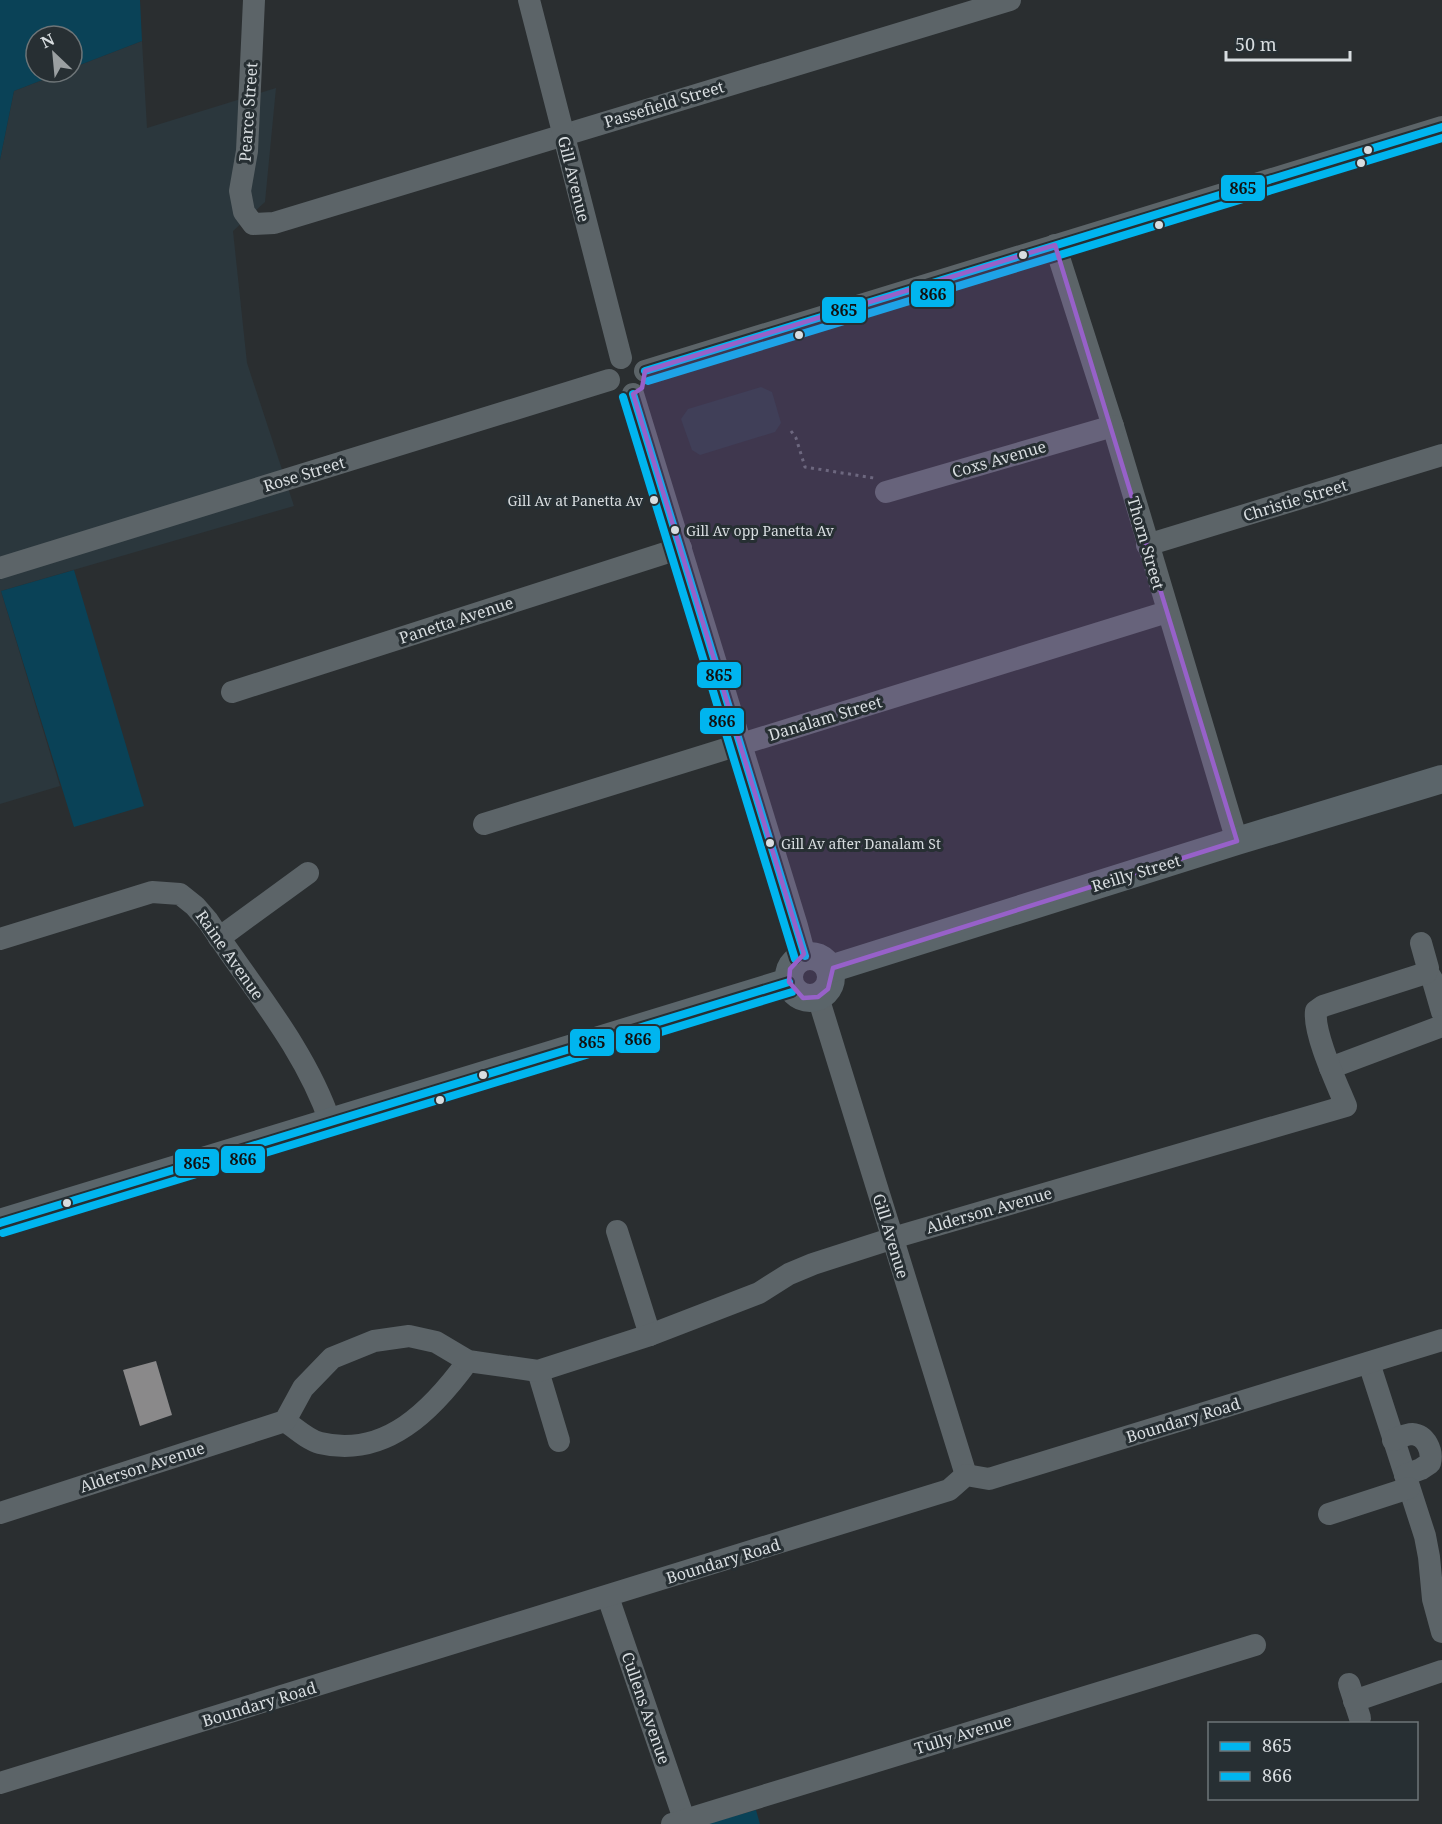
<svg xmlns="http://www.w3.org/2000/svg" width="1442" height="1824" font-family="'Noto Serif',serif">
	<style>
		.built { fill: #2b373d }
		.green { fill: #0a4257 }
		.building { fill: #8a898a }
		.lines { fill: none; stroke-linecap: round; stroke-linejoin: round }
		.path { stroke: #636a6d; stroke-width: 3; stroke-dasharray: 3 4.5; stroke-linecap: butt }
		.minor { stroke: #5c6468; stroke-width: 22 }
		.major { stroke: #5b656a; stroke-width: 28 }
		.bus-1-casing { stroke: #272f33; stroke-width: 12 }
		.bus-2-casing { stroke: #272f33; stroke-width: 12 }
		.bus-1 { stroke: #00b5ef; stroke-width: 8 }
		.bus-2 { stroke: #00b5ef; stroke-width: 8 }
		.marked { fill: #9761c9; fill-opacity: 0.2; stroke: #9761c9; stroke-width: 4.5; stroke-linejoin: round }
		.bus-dot { fill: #d8dde0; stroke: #272f33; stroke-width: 2 }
		.labels { text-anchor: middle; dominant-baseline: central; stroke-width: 6; stroke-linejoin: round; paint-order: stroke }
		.bus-label { font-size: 14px; fill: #d8dde0; stroke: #272f33; text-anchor: start }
		.street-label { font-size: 16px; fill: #d8dde0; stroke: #272f33 }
		.line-badge { stroke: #272f33; stroke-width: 2 }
		.pale-badge-label { font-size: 16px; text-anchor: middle; font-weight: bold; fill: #111 }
	</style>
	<rect width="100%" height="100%" fill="#2a2e30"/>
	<!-- built -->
	<g class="built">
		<polygon points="142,41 147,128 276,88 265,202 233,231 247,363 294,506 1,591 60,786 0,804 0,160 14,91 63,72 72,72 72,68"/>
		<polygon points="761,387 772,392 781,423 775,432 700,455 692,450 681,419 688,409"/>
	</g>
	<!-- green -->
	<g class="green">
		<polygon points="0,0 140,0 142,41 72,68 72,36 36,36 36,72 63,72 14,91 0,160"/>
		<polygon points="74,570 144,806 74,827 1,591"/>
		<polygon points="756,1810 760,1824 705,1824"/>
	</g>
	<!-- building -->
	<polygon class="building" points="156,1361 172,1415 140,1426 123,1370"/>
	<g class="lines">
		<!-- path -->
		<polyline class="path" points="791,431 796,438 805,467 874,478"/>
		<!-- minor -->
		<g class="minor">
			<polyline points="254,0 247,151 240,191 244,212 253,224 274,223 1010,0"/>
			<polyline points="529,0 621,358"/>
			<polyline points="1055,245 1113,426 1237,841"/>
			<polyline points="645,371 1442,127"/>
			<polyline points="633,394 797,926 805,956"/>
			<polyline points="886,492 1113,426"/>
			<polyline points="1147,545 1442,455"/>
			<polyline points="0,568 609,380"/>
			<polyline points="232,692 681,548"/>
			<polyline points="484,824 1167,612"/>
			<polyline points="219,938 308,873"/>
			<path d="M0,939l152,-47 28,2 15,12 13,15c42,64 97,127 122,201"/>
			<polyline points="1427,971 1433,981 1442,1012"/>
			<polyline points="818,997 966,1475"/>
			<polyline points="1330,1068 1442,1026"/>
			<polyline points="617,1231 650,1335"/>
			<polyline points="1369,1363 1425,1536 1429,1557 1433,1599 1442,1632"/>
			<polyline points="538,1371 559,1441"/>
			<path d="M285,1421c10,7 23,19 35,22 66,16 113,-34 148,-82"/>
			<path d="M1393,1440c6,-2 13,-6 19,-6 14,1 21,17 18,29l-9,6 -16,6"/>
			<path d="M0,1513l285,-92 18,-33 29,-30 42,-17 35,-5 27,6 32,19 70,10 112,-36 109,-42 30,-19 24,-10 90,-29 443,-129c-9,-22 -33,-73 -30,-95l7,-5 103,-33 2,-5 -7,-25"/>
			<polyline points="1329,1514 1409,1488"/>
			<polyline points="608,1597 684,1819"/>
			<polyline points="1349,1684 1360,1718"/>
			<polyline points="1354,1701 1442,1671"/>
			<polyline points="0,1783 949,1490 966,1475 989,1479 1442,1340"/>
			<polyline points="672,1824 1255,1645"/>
		</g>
		<!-- major -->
		<g class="major">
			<circle cx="810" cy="977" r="21"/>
			<polyline points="830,969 1237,841 1442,779"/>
			<polyline points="0,1223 789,982"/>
		</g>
		<!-- bus-1 casing -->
		<g class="bus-1-casing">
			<g id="bus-1">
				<polyline points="645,371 1442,127"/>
				<polyline points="633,394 805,956"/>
				<polyline points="0,1223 789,982"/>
			</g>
		</g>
		<!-- bus-2 casing -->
		<g class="bus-2-casing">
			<g id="bus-2">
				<polyline points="648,381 1442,138"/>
				<polyline points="623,397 795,959"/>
				<polyline points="3,1233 792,992"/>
			</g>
		</g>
		<!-- bus-1 -->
		<use href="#bus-1" class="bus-1"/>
		<!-- bus-2 -->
		<use href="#bus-2" class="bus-2"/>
	</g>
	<!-- marked area -->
	<path class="marked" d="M1055,245l182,596 -404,127 -5,21 -10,8 -15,1 -14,-16 1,-13 14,-15 -171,-560 9,-6 3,-17z"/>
	<!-- markers -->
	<g class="bus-dot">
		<circle cx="1368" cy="150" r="5"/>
		<circle cx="1361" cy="163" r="5"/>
		<circle cx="1159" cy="225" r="5"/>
		<circle cx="1023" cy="255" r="5"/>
		<circle cx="799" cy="335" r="5"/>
		<circle cx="654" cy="500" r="5"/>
		<circle cx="675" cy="530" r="5"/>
		<circle cx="770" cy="843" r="5"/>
		<circle cx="483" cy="1075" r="5"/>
		<circle cx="440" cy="1100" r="5"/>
		<circle cx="67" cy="1203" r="5"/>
	</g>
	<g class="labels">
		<!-- bus labels -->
		<g class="bus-label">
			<text x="643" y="500" text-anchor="end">Gill Av at Panetta Av</text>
			<text x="686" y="530">Gill Av opp Panetta Av</text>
			<text x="781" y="843">Gill Av after Danalam St</text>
		</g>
		<!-- street labels -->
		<g class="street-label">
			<text transform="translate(664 104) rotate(-17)">Passefield Street</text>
			<text transform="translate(248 112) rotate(-86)">Pearce Street</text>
			<text transform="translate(574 179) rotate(76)">Gill Avenue</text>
			<text transform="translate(999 459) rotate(-16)">Coxs Avenue</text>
			<text transform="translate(304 474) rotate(-17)">Rose Street</text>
			<text transform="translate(1295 500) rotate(-17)">Christie Street</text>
			<text transform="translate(1146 543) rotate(74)">Thorn Street</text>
			<text transform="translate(456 620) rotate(-18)">Panetta Avenue</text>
			<text transform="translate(825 718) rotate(-17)">Danalam Street</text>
			<text transform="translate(1136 873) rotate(-17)">Reilly Street</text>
			<text transform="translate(230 955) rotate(55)">Raine Avenue</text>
			<text transform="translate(989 1210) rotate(-16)">Alderson Avenue</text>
			<text transform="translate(891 1236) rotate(73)">Gill Avenue</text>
			<text transform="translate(1183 1420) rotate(-17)">Boundary Road</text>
			<text transform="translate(142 1467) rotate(-18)">Alderson Avenue</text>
			<text transform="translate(723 1561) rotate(-17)">Boundary Road</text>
			<text transform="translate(259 1704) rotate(-17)">Boundary Road</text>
			<text transform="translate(646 1708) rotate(71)">Cullens Avenue</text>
			<text transform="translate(963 1734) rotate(-17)">Tully Avenue</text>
		</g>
	</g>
	<g class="line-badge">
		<rect x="1220" y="174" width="46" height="28" rx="6" fill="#00b5ef"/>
		<rect x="910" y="280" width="45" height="28" rx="6" fill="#00b5ef"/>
		<rect x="821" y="296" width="46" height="28" rx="6" fill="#00b5ef"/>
		<rect x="696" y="661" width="46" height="28" rx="6" fill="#00b5ef"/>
		<rect x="699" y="707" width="46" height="28" rx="6" fill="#00b5ef"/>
		<rect x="615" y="1025" width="46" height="29" rx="6" fill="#00b5ef"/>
		<rect x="569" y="1028" width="46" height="29" rx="6" fill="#00b5ef"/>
		<rect x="220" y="1145" width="46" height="29" rx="6" fill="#00b5ef"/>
		<rect x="174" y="1148" width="46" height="29" rx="6" fill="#00b5ef"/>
	</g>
	<g class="pale-badge-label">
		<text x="1243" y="194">865</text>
		<text x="933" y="300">866</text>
		<text x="844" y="316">865</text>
		<text x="719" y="681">865</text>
		<text x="722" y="727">866</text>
		<text x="638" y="1045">866</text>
		<text x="592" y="1048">865</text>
		<text x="243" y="1165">866</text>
		<text x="197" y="1169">865</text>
	</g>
	<!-- legend -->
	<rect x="1208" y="1722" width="210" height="78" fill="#272f33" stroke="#6e7578" stroke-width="1.5"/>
	<rect x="1220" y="1742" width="30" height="9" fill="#00b5ef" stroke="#6e7578" stroke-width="1.5"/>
	<text x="1262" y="1752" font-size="18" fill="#d8dde0">865</text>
	<rect x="1220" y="1772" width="30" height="9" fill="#00b5ef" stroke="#6e7578" stroke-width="1.5"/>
	<text x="1262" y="1782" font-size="18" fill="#d8dde0">866</text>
	<!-- north arrow -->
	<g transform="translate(54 54) rotate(334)"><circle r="28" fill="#272f33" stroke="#6e7578" stroke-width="1.5"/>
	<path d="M0-4.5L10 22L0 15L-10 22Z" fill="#9ba0a2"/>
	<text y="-9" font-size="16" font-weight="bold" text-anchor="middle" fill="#d8dde0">N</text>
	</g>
	<!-- scale -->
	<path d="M1226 51v9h124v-9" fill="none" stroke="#d8dde0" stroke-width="3"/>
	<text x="1235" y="51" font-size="18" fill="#d8dde0" stroke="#272f33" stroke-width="4.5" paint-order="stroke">50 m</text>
</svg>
